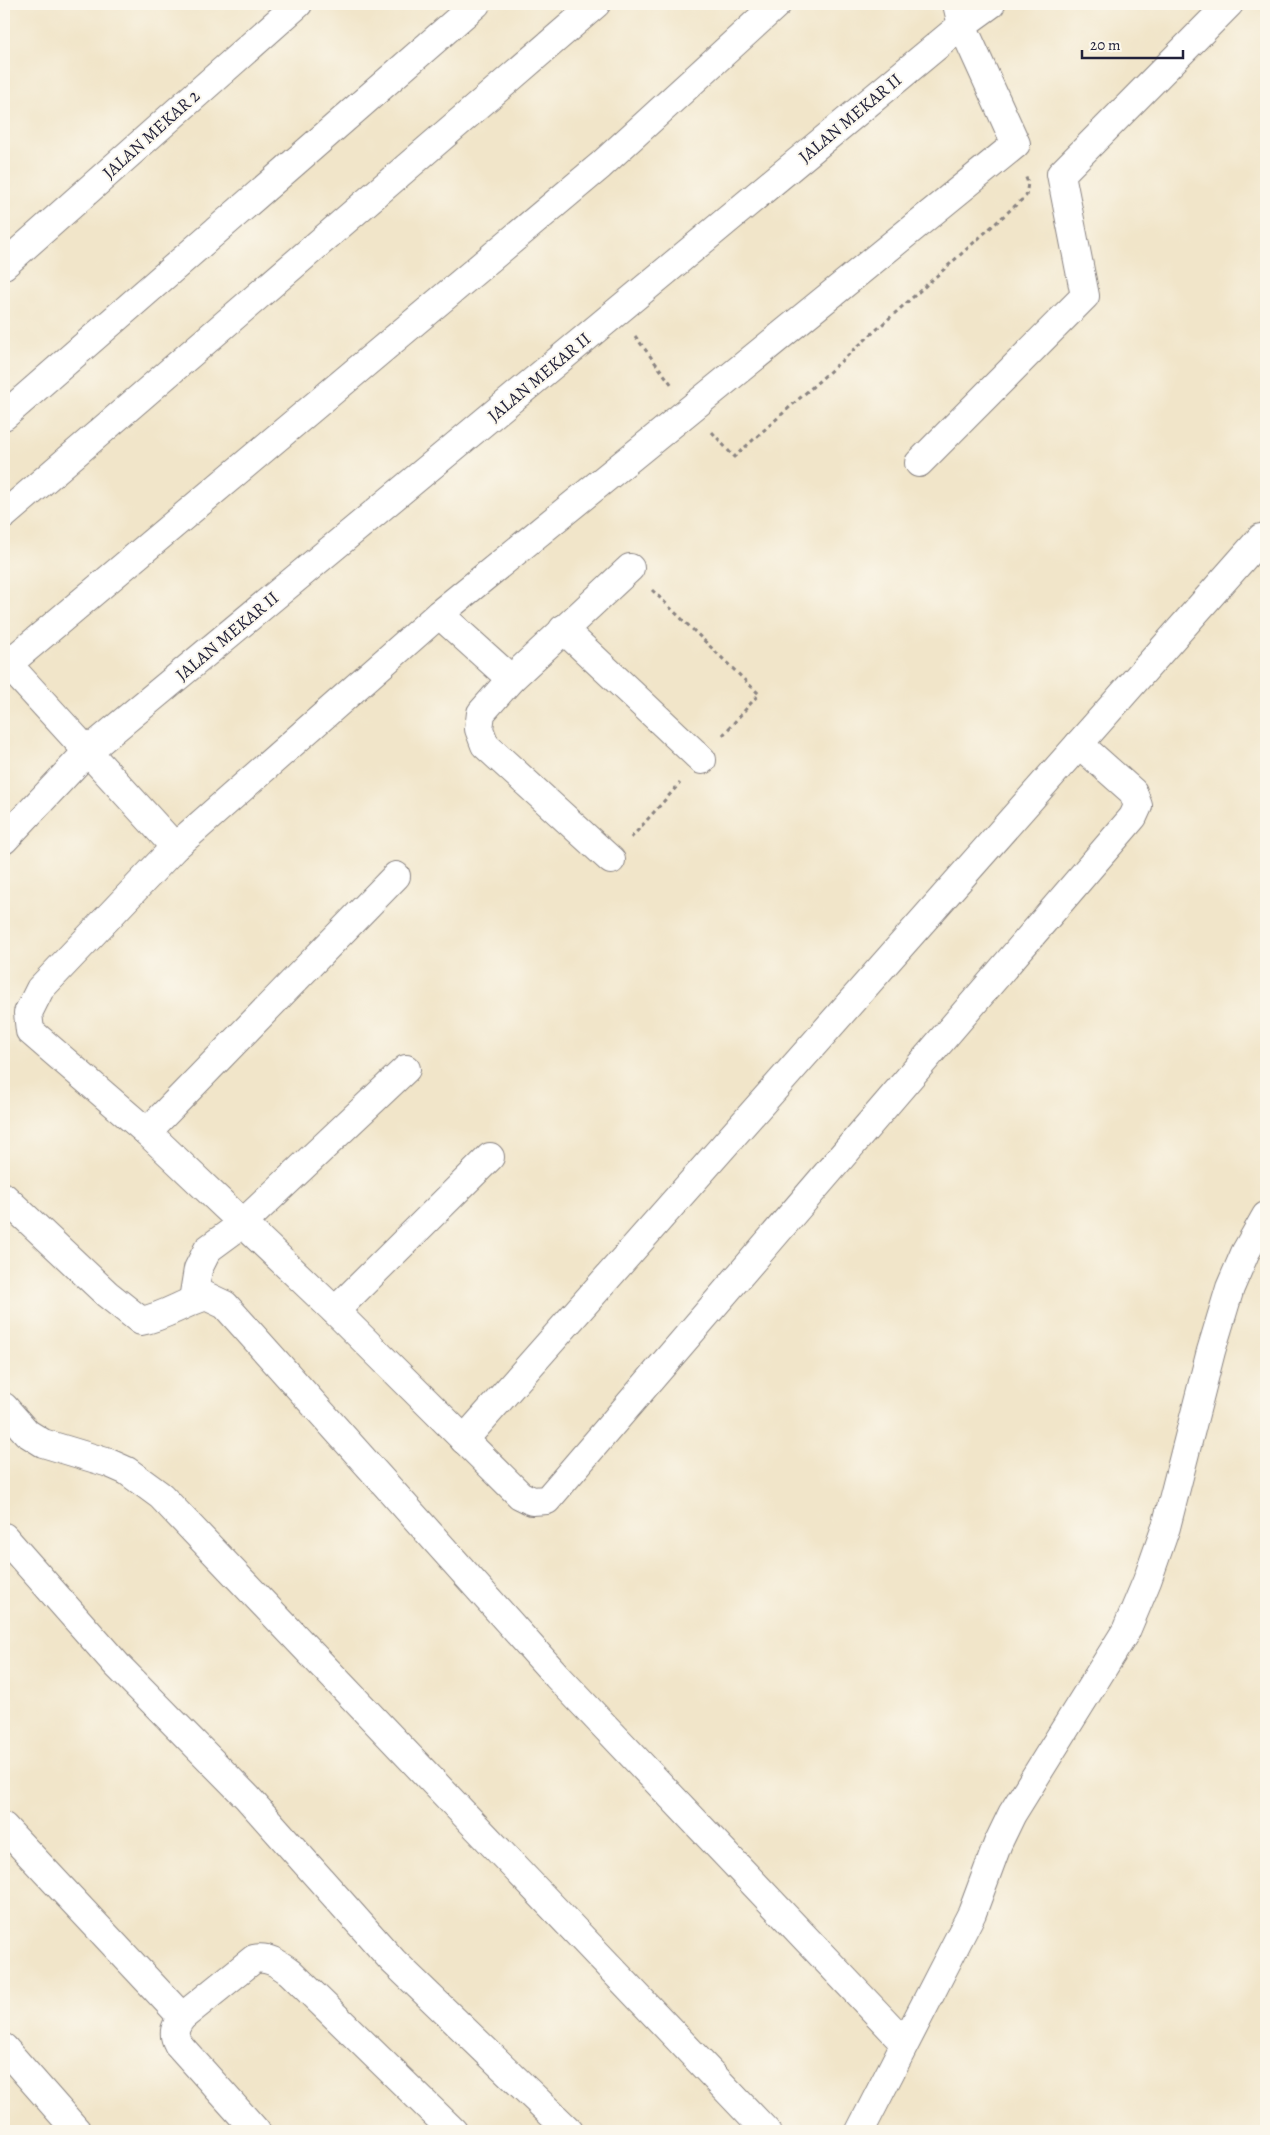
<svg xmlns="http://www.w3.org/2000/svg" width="1270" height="2135" font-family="Alegreya,serif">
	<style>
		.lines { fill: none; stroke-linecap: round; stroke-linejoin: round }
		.street-casing { stroke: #8a8482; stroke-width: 30 }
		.path { stroke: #8a8482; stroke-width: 3; stroke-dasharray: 4 4; stroke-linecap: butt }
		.street { stroke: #fff; stroke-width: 28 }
		.labels { text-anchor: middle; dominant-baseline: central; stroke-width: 4; stroke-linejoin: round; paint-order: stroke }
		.street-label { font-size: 18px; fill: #22223b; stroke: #fbf7ec }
	</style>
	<rect width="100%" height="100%" fill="#fbf7ec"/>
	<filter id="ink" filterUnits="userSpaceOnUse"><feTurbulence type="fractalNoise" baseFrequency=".02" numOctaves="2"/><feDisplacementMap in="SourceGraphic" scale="10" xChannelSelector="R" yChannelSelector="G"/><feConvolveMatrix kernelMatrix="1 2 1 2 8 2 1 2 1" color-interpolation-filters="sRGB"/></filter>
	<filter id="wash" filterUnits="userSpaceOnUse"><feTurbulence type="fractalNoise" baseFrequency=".0096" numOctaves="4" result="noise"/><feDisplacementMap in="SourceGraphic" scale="20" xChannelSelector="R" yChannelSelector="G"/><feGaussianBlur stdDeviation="1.12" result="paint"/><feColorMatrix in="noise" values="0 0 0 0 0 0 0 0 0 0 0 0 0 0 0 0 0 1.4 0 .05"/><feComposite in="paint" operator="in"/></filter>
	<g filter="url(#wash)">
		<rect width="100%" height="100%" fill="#f1e5c9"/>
	</g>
	<g filter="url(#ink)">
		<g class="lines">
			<!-- street casing -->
			<g class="street-casing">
				<g id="street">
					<polyline points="957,4 962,25 1016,144 439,614 175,847 40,989 28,1013 30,1031 147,1132 335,1311 520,1495 532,1501 547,1500 1133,817 1138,806 1133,792 1079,744"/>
					<polyline points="4,265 298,4"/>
					<polyline points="4,416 476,4"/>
					<polyline points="919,463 1085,296 1061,174 1229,4"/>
					<polyline points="4,515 596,4"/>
					<polyline points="439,614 511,679 630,568"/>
					<polyline points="563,629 702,760"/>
					<polyline points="4,660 175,847"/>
					<polyline points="8,664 600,166 777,4"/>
					<polyline points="511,679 481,713 479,729 485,745 611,860"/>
					<polyline points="4,840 87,752 962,25 991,4"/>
					<polyline points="147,1132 396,876"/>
					<path d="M4,1197l103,97 34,27c23,-4 42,-18 65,-25l19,9 332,371 347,366"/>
					<polyline points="193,1300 198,1269 208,1249 242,1224 406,1069"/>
					<polyline points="335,1311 490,1157"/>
					<polyline points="4,1407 27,1433 43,1443 109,1463 127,1471 161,1496 766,2131"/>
					<polyline points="464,1440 1261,538"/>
					<polyline points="4,1537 117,1665 247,1797 393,1961 569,2131"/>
					<polyline points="4,1827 182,2017"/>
					<polyline points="4,2048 77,2131"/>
					<path d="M256,2131l-78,-87c-6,-11 -3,-17 4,-27l72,-58c14,-3 25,5 36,13l163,159"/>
					<polyline points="860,2131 972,1913 998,1843 1012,1814 1126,1631 1147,1581 1166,1527 1211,1351 1230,1288 1245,1253 1266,1216"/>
				</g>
			</g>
			<!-- path -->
			<g class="path">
				<polyline points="635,336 672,385"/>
				<polyline points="712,432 734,457 1026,196 1028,183 1025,175"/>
				<polyline points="652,590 759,694 723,735"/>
				<polyline points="631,838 680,783"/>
			</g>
			<!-- street -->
			<use href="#street" class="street"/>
		</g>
	</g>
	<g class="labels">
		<!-- street labels -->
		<g class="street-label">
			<text transform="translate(850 118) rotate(-40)">JALAN MEKAR II</text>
			<text transform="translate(151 134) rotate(-42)">JALAN MEKAR 2</text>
			<text transform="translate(539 377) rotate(-40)">JALAN MEKAR II</text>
			<text transform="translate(227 636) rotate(-40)">JALAN MEKAR II</text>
		</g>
	</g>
	<!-- margin -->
	<rect width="1270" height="2135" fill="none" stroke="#fbf7ec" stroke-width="20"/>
	<!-- scale -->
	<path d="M1082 50v8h101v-8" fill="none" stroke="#22223b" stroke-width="2.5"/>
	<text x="1090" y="50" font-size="15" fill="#22223b" stroke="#fbf7ec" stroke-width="4" paint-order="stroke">20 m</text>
</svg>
